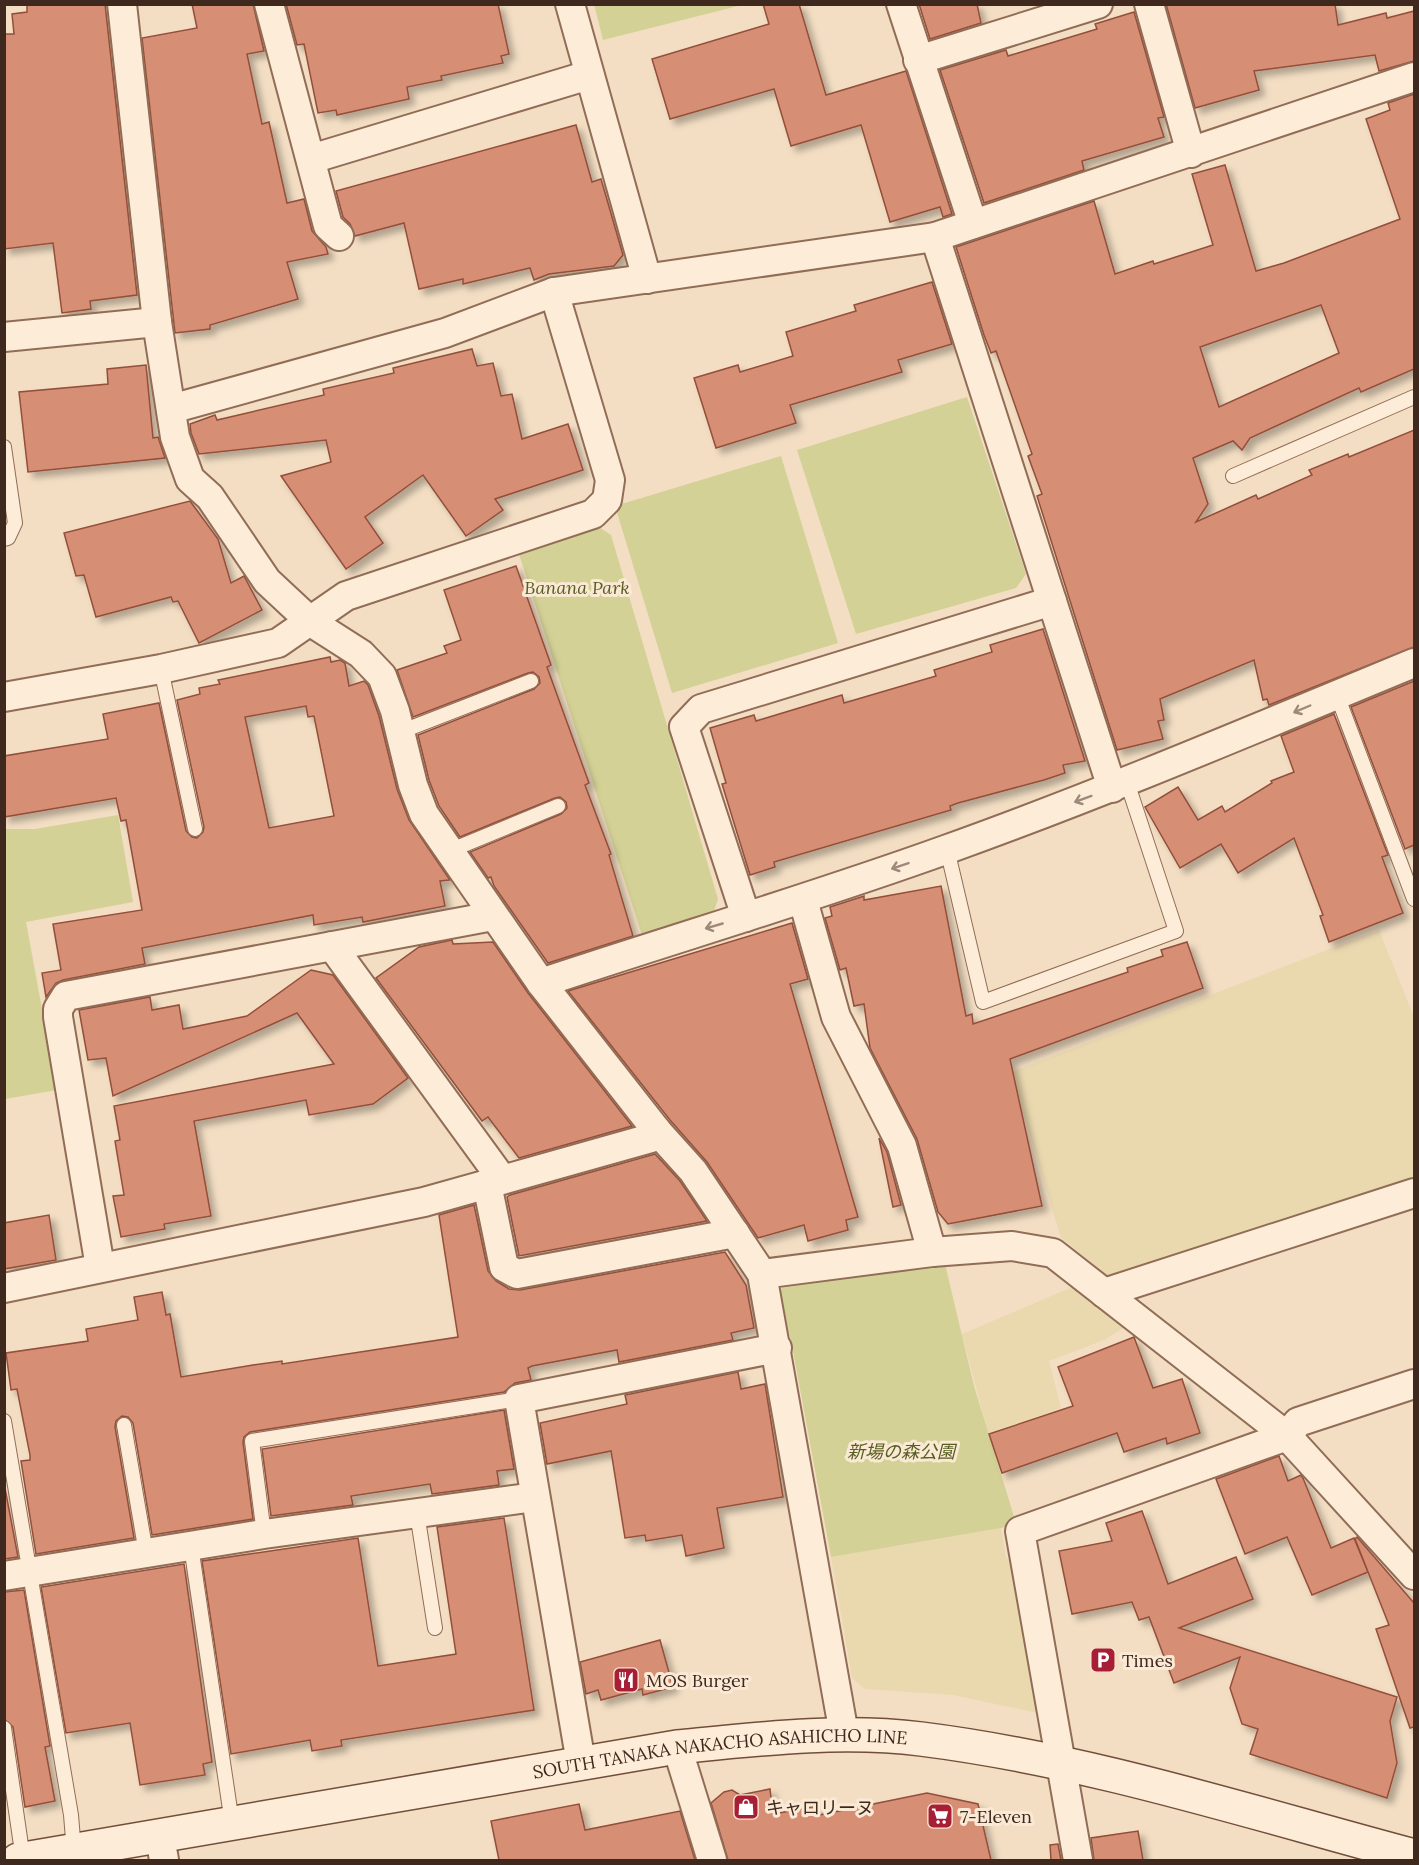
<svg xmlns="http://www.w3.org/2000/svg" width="1419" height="1865" font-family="Lora,'Noto Sans JP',serif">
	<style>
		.farmland { fill: #ead8af }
		.green { fill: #d3d195 }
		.building { fill: #d68e74; stroke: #934f3a; stroke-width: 1.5; fill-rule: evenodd; filter: url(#shadow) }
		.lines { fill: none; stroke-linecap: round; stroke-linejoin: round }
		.lane-casing { stroke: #916d57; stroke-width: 16 }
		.street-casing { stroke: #916d57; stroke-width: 32 }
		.secondary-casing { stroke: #724e3a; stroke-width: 36 }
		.lane { stroke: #fdecd8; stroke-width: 14 }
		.street { stroke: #fdecd8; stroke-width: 28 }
		.secondary { stroke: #fdecd8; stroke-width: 33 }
		.oneway { stroke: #9e8a7a }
		.labels { text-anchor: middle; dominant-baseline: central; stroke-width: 6; stroke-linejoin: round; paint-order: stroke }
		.park-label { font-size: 18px; font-style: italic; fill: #585e21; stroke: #fae9d4 }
		.poi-label { font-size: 18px; fill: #3f281d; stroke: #fae9d4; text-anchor: start }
		.street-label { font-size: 18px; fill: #3f281d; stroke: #fae9d4 }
	</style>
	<defs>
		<filter id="shadow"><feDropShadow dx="5.5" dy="5.5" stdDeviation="3" flood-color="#0004"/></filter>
	</defs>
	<rect width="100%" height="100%" fill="#f3dec3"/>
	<!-- farmland -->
	<g class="farmland">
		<polygon points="1379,930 1414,1017 1414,1181 1112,1279 1061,1238 1011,1072"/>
		<polygon points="1075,1286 1125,1327 1104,1340 1049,1361 1061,1408 988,1433 962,1334"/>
		<polygon points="1001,1528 1006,1558 1016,1562 1043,1714 953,1695 865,1689 852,1678 831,1557"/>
	</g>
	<!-- green -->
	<g class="green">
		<polygon points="594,4 742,4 742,5 603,40"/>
		<polygon points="967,397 1026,574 1016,588 856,634 797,450"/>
		<polygon points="781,456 838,643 672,693 615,506"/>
		<polygon points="594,524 611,535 718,899 713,914 642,935 518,551"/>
		<polygon points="118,815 133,902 26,922 57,1090 5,1099 5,829 35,829"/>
		<polygon points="945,1264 974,1386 1016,1523 1001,1528 831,1557 791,1340 778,1294 788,1279 917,1270"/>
	</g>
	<!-- building -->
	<g class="building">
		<polygon points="27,4 105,4 137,295 90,301 91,309 62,313 53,243 4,249 4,34 14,34 12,14 27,12"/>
		<polygon points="192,4 253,4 264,51 247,54 262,124 269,122 287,203 304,199 312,231 326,247 328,254 287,262 298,299 210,325 210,329 175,333 142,38 197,28"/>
		<polygon points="286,4 498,4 509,54 501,56 503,63 441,76 442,80 407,87 409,99 337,115 336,110 318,113 304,44 297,45"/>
		<polygon points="763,4 799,4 826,95 906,71 952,214 943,217 940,207 890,222 861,125 791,146 774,89 670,119 652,59 769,24"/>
		<polygon points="919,4 977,4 981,23 930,39"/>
		<polygon points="1166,4 1335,4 1338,25 1386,13 1387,18 1414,11 1414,61 1379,71 1375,55 1254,71 1259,90 1195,108"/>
		<polygon points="1134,12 1164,117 1158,118 1164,137 1082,161 1084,170 984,203 940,70 1006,50 1008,56 1097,29 1095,24"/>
		<path d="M1414,94v275l-53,23 -2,-4 -109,50 -8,12 -9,-9 -40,17 15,46 -12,18 60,-27 2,4 54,-24 -3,-5 39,-16 1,3 65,-27v217l-145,58 -2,-6 -4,1 -9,-40 -94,39 4,21 -6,1 5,18 -46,11 -80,-254 5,-2 -14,-38 4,-2 -36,-103 -5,2 -7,-18 -28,-88 138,-46 21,73 38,-13 1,3 59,-19 -21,-71 33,-9 31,106 28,-8 116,-44 -34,-100 24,-9 -2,-7zM1321,305l18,48 -120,54 -19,-60z"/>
		<polygon points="576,125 592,182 601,179 623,255 614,266 549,274 534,280 530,268 463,284 463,279 419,289 404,223 355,236 350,224 343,217 336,191"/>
		<polygon points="932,282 952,344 898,360 902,372 790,405 796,423 716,448 694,378 738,365 740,372 793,356 786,332 856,311 854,305"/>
		<polygon points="472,349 477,366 493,363 501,396 512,394 522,439 568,424 583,470 495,499 503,510 466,536 423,475 365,517 383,543 346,569 281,476 331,462 326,440 199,454 191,433 190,424 215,415 217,420 324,395 323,389 394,373 393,368"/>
		<polygon points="146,365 153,438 158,437 165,458 28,472 19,392 108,384 107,369"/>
		<polygon points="190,501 218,539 231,583 244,576 262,610 199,643 178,601 173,602 171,597 96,617 84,575 76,576 64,533"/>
		<polygon points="516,566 551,665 547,667 589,783 585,785 611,854 609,855 633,936 548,963 494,886 491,877 488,878 470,852 561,814 567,808 566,802 560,797 555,798 460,837 439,806 429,780 418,735 534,689 540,683 539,677 533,672 528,673 413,717 397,670 447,653 444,646 461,640 444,590"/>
		<polygon points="1043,629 1085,761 1063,765 1065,773 1044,780 958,803 950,806 951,810 774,862 775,867 750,875 722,784 726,783 710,728 754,715 756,721 842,695 844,703 936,676 934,670 992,652 990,645"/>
		<path d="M330,657l1,5 9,-2 5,3 4,23 15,-5 4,4 11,31 18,73 12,31 41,60 -10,1 5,25 -82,16 -1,-5 -48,8 -1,-10 -171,33 3,16 -82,16 -7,3 -10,14 -4,-24 19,-3 -8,-46 89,-14 -16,-90 -5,1 -5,-23 -112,19v-61l104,-17 -5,-25 56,-11 27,128 6,6 5,1 6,-6 1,-5 -27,-127 23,-6 -1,-6 21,-4 -2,-4zM306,706l2,11 6,-1 20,100 -65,12 -24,-111z"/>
		<polygon points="1414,681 1414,845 1405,849 1351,707"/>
		<polygon points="1334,714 1388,855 1382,857 1403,913 1329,942 1320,916 1323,915 1294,838 1238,873 1221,844 1180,868 1145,807 1178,787 1198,820 1222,806 1225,812 1272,783 1271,781 1294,772 1281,736"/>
		<polygon points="941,886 966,1016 972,1014 973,1024 1128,972 1127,968 1163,956 1161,950 1187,942 1203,988 1010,1059 1042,1206 948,1224 938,1212 917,1139 870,1048 864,1004 854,1006 846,968 840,970 825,918 832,916 830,907 864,896 864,900"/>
		<polygon points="792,923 808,979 790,984 858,1217 846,1220 848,1230 808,1241 804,1225 758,1238 707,1162 670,1120 568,991"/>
		<polygon points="452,940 453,944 493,942 528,993 632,1126 519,1158 488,1117 482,1121 376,978 419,947"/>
		<polygon points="311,970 333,975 408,1078 373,1104 309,1115 306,1100 194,1121 211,1216 164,1224 165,1229 121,1237 113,1196 124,1195 115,1141 120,1140 114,1106 334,1064 297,1013 113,1096 106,1058 88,1060 79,1010 150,997 152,1010 179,1005 183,1029 247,1016"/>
		<polygon points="879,1138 887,1152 901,1205 893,1207"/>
		<polygon points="655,1154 680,1181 707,1221 519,1256 507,1197 510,1195"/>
		<polygon points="474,1205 488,1271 496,1281 509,1289 520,1290 725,1252 746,1285 754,1328 731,1333 733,1340 619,1362 617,1350 532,1366 528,1368 531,1380 515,1383 504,1392 250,1432 244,1437 243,1442 253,1519 152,1535 133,1423 128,1417 122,1416 116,1421 115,1427 134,1538 36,1554 21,1461 30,1460 30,1455 17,1389 11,1390 6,1353 88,1341 86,1329 138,1320 134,1297 162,1292 166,1315 170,1314 181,1377 253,1365 282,1361 282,1364 458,1337 439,1215"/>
		<polygon points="49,1215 56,1260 4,1269 4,1223"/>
		<polygon points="1134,1337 1153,1388 1182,1379 1200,1433 1167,1444 1166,1438 1124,1452 1117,1433 1002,1473 989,1434 1073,1406 1058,1367"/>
		<polygon points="738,1372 741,1389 765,1384 783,1497 717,1508 724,1548 686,1556 682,1535 646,1541 645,1535 625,1538 611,1451 547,1464 540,1423 627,1404 625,1395"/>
		<polygon points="504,1410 514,1469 497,1471 499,1485 432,1494 430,1484 351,1496 353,1505 271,1516 262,1449"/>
		<polygon points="1279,1456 1288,1481 1301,1475 1303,1478 1331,1548 1354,1538 1368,1572 1312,1595 1287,1537 1245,1554 1216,1479"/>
		<polygon points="4,1483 18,1557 4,1559"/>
		<polygon points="1142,1511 1168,1584 1236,1557 1253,1599 1179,1628 1397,1697 1390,1721 1397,1763 1387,1798 1250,1754 1258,1729 1242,1724 1230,1688 1240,1657 1174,1683 1149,1617 1139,1620 1132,1602 1072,1614 1059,1551 1112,1541 1106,1523"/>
		<polygon points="504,1518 534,1710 341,1740 342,1746 312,1751 310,1740 231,1754 202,1561 358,1538 378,1666 456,1654 437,1527"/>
		<polygon points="1357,1537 1414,1603 1414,1727 1410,1728 1376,1629 1389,1625 1355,1539"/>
		<polygon points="184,1564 212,1762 203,1764 205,1775 140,1785 130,1723 66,1733 41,1587"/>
		<polygon points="24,1590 50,1746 45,1747 55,1801 25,1807 13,1727 4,1719 4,1592"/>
		<polygon points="660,1640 673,1687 643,1695 642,1689 601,1700 598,1690 586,1694 580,1662"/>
		<polygon points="770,1789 773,1814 817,1806 819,1815 927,1793 978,1804 991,1860 728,1860 711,1803 724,1792 732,1790 740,1795"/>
		<polygon points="579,1804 585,1830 680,1811 695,1860 499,1860 491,1821"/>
		<polygon points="1138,1831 1143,1860 1094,1860 1091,1838"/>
		<polygon points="1058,1844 1061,1860 1051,1860 1050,1845"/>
	</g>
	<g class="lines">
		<!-- lane casing -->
		<g class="lane-casing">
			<g id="lane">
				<polyline points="4,447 15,523 8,538 4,539"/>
				<polyline points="1233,476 1414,397"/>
				<polyline points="161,669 195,829"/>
				<polyline points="1337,695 1414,899"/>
				<polyline points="400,732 531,681"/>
				<polyline points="947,849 983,1002 1176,931 1127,782"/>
				<polyline points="449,851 558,806"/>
				<polyline points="4,1421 71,1815 74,1851"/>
				<polyline points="124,1425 146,1553"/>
				<polyline points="417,1513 435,1628"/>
				<polyline points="264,1534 252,1441 519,1399"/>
				<polyline points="191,1546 232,1823"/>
				<polyline points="4,1728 23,1859"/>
			</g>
		</g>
		<!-- street casing -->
		<g class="street-casing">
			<g id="street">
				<polyline points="122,4 157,322 175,437 190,479 210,497 267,581 311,622 361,654 382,676 395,711 413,785 424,814 541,983 657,1131 693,1171 762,1274 844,1734"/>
				<polyline points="269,4 328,226 339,236"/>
				<polyline points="570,4 647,279"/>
				<polyline points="901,4 973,224"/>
				<polyline points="1149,4 1191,153"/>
				<polyline points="918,60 1098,4"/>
				<polyline points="311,159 589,75"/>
				<polyline points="935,237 1112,788"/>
				<polyline points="4,337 157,322"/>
				<polyline points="171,409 445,333 554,292 935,237 1414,77"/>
				<polyline points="4,697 161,669 278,643 346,596 593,514 607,500 610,480 554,292"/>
				<polyline points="803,900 836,1017 902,1146 932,1252"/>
				<polyline points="746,917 684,727 701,709 1052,601"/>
				<polyline points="332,946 502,1179"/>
				<path d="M541,983c135,-45 271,-85 404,-133 159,-57 314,-123 469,-187"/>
				<polyline points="487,1184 504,1267 517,1274 735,1233"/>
				<polyline points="100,1267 58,1017 58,1009 66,996 493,916"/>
				<polyline points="762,1274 932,1252 1012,1246 1053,1253 1287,1436 1414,1575"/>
				<polyline points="4,1288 424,1202 651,1138 657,1131"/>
				<polyline points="1104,1293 1414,1193"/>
				<polyline points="4,1576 264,1534 535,1497"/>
				<polyline points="677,1747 712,1860"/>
				<polyline points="581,1763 519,1399 777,1348"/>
				<polyline points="160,1837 164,1860"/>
				<polyline points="1078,1860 1020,1531 1287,1436 1298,1422 1414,1384"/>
			</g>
		</g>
		<!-- secondary casing -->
		<g class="secondary-casing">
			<g id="secondary">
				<path id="s1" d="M18,1860l659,-113c81,-8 163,-18 244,-8 168,21 331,74 493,117"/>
			</g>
		</g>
		<!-- lane -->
		<use href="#lane" class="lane"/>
		<!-- street -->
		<use href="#street" class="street"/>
		<!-- secondary -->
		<use href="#secondary" class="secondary"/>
	</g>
	<!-- one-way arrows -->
	<defs><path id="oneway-shaft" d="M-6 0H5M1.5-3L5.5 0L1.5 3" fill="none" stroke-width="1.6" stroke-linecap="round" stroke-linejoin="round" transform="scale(1.5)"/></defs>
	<g class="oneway">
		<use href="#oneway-shaft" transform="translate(1302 709) rotate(157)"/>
		<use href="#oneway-shaft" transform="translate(1083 799) rotate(160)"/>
		<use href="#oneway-shaft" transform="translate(900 866) rotate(161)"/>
		<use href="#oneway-shaft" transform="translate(714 926) rotate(164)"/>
	</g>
	<!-- icons -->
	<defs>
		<g id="parking-square" transform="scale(1.35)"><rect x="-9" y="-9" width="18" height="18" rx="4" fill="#a71f35" stroke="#fae9d4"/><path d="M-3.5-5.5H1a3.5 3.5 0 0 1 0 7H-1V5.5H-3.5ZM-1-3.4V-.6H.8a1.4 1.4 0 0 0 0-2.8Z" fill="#fff"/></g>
		<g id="restaurant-square" transform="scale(1.35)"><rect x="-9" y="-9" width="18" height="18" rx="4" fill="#a71f35" stroke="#fae9d4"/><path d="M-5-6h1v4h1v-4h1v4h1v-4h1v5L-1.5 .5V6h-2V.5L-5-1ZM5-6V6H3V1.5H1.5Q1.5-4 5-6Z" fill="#fff"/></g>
		<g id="shop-square" transform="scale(1.35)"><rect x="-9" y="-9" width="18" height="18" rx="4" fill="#a71f35" stroke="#fae9d4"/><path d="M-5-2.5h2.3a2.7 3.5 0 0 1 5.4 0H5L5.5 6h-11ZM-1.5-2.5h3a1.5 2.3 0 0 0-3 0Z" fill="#fff"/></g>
		<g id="supermarket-square" transform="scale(1.35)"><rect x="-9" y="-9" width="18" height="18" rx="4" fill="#a71f35" stroke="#fae9d4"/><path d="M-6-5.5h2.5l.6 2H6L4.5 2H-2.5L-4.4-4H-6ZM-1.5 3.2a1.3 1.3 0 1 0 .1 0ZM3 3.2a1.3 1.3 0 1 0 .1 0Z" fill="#fff"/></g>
	</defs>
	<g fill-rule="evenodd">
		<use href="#parking-square" x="1103" y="1660"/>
		<use href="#restaurant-square" x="626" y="1680"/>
		<use href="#shop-square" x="746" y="1807"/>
		<use href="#supermarket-square" x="940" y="1816"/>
	</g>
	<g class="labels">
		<!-- park labels -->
		<g class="park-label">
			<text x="577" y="587">Banana Park</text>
			<text x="901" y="1451">新場の森公園</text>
		</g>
		<!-- poi labels -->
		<g class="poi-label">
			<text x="1122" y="1660">Times</text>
			<text x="646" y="1680">MOS Burger</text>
			<text x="766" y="1807">キャロリーヌ</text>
			<text x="960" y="1816">7-Eleven</text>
		</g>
		<!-- street labels -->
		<g class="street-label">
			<text stroke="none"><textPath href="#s1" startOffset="711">SOUTH TANAKA NAKACHO ASAHICHO LINE</textPath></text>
		</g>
	</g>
	<!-- border -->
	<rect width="1419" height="1865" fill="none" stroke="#3f281d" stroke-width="12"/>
</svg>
